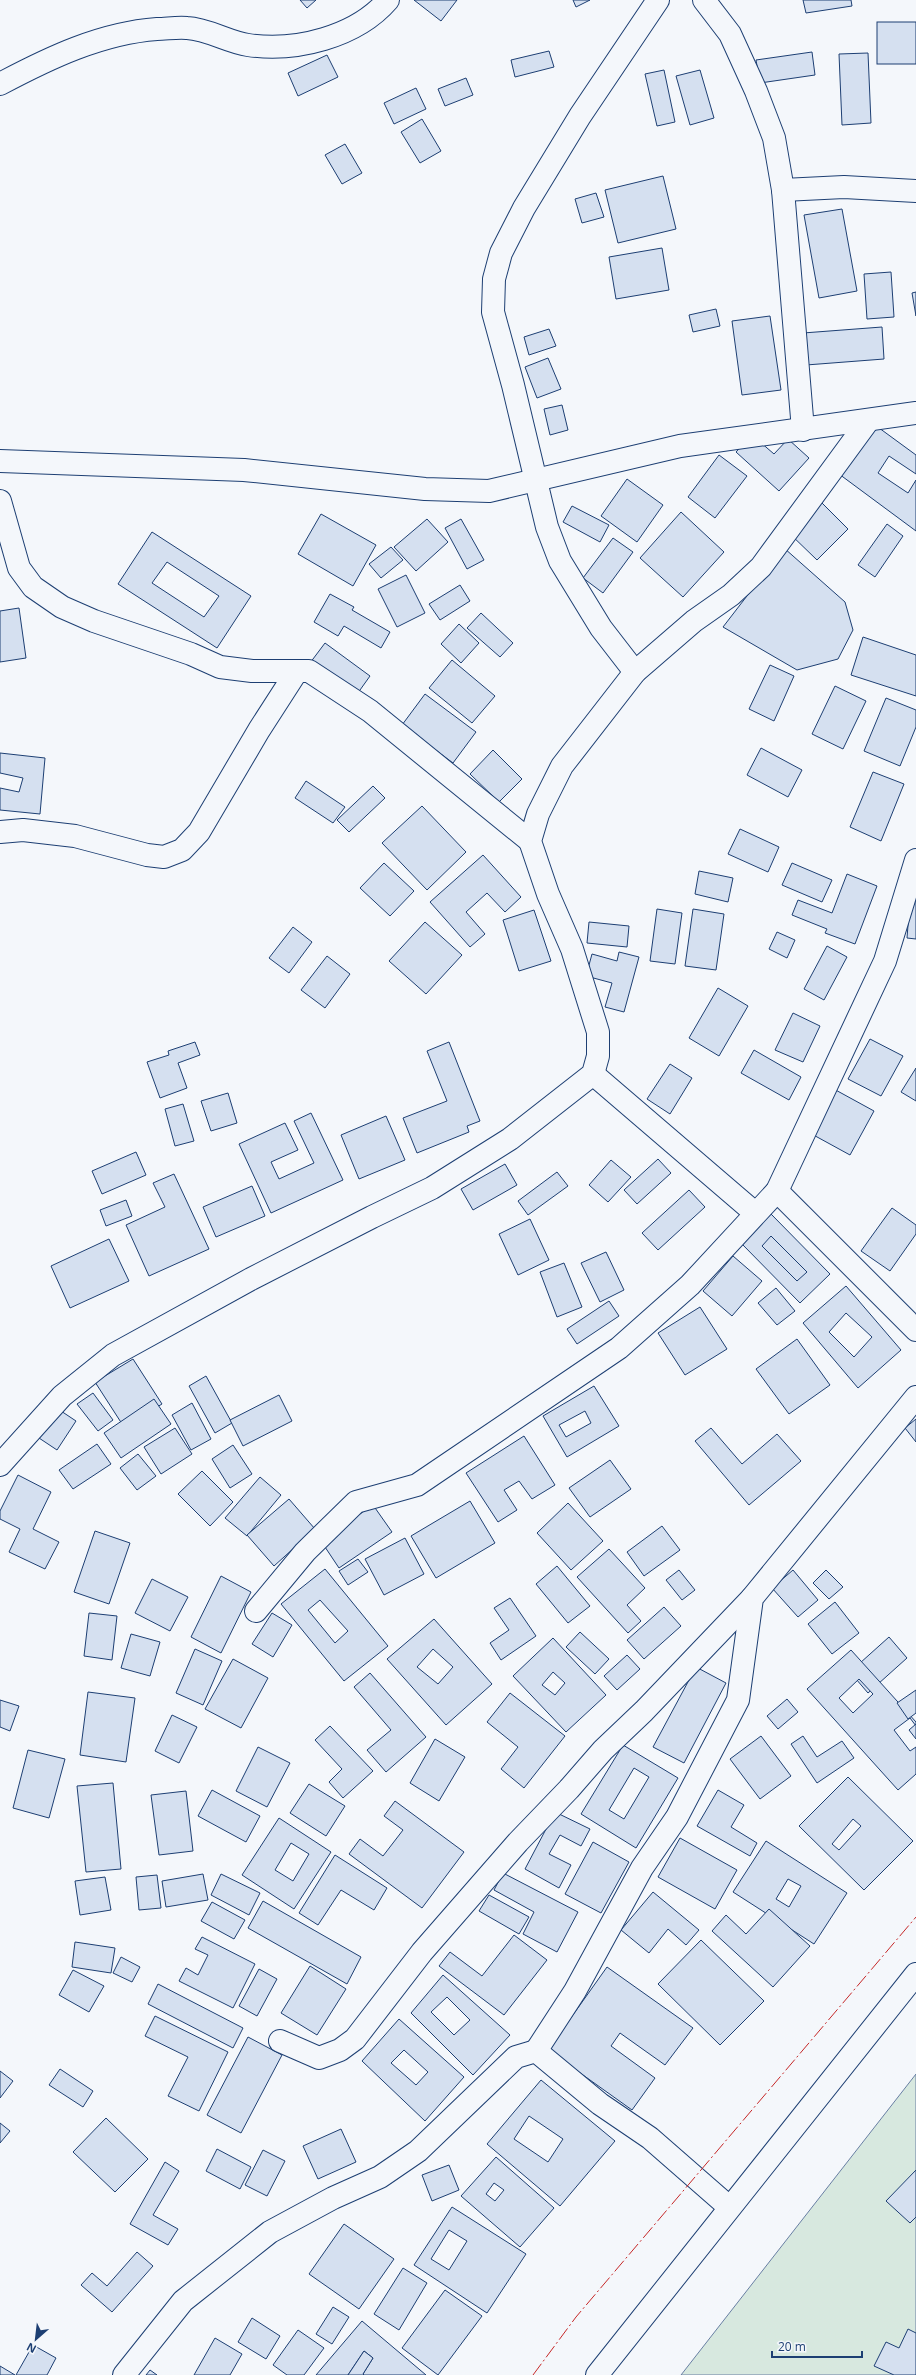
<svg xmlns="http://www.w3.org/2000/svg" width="916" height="2375" font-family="'Open Sans',sans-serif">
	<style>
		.green { fill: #d7e8df; stroke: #687fa3 }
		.building { fill: #d5e0f0; stroke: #1d3f73; fill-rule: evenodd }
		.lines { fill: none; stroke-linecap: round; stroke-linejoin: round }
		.minor-casing { stroke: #1d3f73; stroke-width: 24 }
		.trunk-casing { stroke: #1d3f73; stroke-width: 24 }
		.minor { stroke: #f4f7fb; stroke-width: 22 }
		.trunk { stroke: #f4f7fb; stroke-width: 22 }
		.power { stroke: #c62828; stroke-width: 1; stroke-dasharray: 14 3 2 3; stroke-linecap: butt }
	</style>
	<rect width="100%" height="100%" fill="#f4f7fb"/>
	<!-- green -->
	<polygon class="green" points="916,2074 916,2375 681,2375"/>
	<!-- building -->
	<g class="building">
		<polygon points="300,0 316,0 307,8"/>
		<polygon points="414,0 457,0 441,21"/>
		<polygon points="573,0 590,0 576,7"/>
		<polygon points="803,0 851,0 852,6 806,13"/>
		<rect x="877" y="22" width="39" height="42"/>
		<polygon points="549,51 554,67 515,77 511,60"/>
		<polygon points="812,52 815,75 760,83 756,60"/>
		<polygon points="868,53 871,123 842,125 839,54"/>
		<polygon points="327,55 338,77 298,96 288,73"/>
		<polygon points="664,70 675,122 657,126 645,74"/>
		<polygon points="700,70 714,118 690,125 676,76"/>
		<polygon points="466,78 473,95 445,106 438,89"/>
		<polygon points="416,88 426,109 394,124 384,103"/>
		<polygon points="422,119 441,151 420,163 401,132"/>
		<polygon points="345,144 362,173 342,184 325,155"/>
		<polygon points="663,176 676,229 618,243 605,190"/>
		<polygon points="596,193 604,217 582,223 575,199"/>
		<polygon points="842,209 857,291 819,298 804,215"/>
		<polygon points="662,248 669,290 616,299 609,257"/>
		<polygon points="891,272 894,317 867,319 864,274"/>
		<polygon points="916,292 916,316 912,293"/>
		<polygon points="716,309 720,326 693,332 689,315"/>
		<polygon points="770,316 781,390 742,395 732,321"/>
		<polygon points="882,327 884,359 806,365 803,333"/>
		<polygon points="549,329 556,346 529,355 524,337"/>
		<polygon points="548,358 561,389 537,398 525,367"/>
		<polygon points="562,405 568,430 550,435 544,409"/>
		<polygon points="875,425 916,455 916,474 889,456 878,473 908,493 916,480 916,531 839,474"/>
		<polygon points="752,435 774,454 788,439 809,458 779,491 736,452"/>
		<polygon points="719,455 747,476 715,518 688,497"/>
		<polygon points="627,479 663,505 637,542 601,516"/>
		<polygon points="819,500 848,529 817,560 787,531"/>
		<polygon points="572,506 609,525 600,542 563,522"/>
		<polygon points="681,512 724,552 683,597 640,558"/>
		<polygon points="321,514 376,545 353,586 298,554"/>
		<polygon points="427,519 448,542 416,571 394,547"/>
		<polygon points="461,519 484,560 467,569 445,528"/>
		<polygon points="887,524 903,536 875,577 858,565"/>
		<path d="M152,532l99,64 -34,52 -99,-64zM167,562l52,34 -15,21 -52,-34z"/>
		<polygon points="613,538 633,552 603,593 583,578"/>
		<polygon points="391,547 403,560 381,578 369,564"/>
		<polygon points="784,548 845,602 853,630 838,659 797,670 723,627"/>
		<polygon points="406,575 425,613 397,627 378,589"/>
		<polygon points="460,585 470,601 440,620 429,604"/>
		<polygon points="330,594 354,607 352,610 390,632 381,648 344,626 338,636 314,622"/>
		<polygon points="19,608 26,658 0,662 0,611"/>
		<polygon points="481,613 513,643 500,657 467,628"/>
		<polygon points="459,624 479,643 461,663 441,644"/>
		<polygon points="863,637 916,655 916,696 851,675"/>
		<polygon points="325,643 370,676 355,697 310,663"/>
		<polygon points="452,660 495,696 472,723 429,688"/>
		<polygon points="770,665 794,676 774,721 749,709"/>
		<polygon points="835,686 866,701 843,749 812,734"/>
		<polygon points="425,694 476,732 453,763 402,725"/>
		<polygon points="886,698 916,710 916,727 900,766 864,751"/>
		<polygon points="761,748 802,770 788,797 747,775"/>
		<polygon points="493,750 522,779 499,802 470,774"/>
		<polygon points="0,753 45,758 40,814 0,810 0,788 19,792 23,778 0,773"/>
		<polygon points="873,772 904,784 881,841 850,827"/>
		<polygon points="306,781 345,807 333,823 295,798"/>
		<polygon points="373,786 385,798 349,832 337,820"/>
		<polygon points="422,806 466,852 427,890 382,843"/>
		<polygon points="740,829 779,847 768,872 728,854"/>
		<polygon points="483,855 521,897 505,912 487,893 466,912 485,934 470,947 430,902"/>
		<polygon points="384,863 414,891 390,916 360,888"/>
		<polygon points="792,863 832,880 822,902 782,885"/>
		<polygon points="699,871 733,878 728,902 695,894"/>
		<polygon points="847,874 877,886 855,944 825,933 827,929 792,915 798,900 832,913"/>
		<polygon points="911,887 916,887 916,939 907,938"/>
		<polygon points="657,909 682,913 675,964 650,961"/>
		<polygon points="693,909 724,914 716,970 685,966"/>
		<polygon points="534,910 551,961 519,971 503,920"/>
		<polygon points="425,922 462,955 426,994 389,961"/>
		<polygon points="589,922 629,926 627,947 587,943"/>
		<polygon points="293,927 312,942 289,973 269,958"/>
		<polygon points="777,932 795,940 787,958 769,949"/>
		<polygon points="827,946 847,957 824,1000 804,989"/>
		<polygon points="619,952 639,957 624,1012 605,1007 612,983 586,976 592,954 617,961"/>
		<polygon points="327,956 350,974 325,1008 301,990"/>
		<polygon points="718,988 748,1006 719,1056 689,1038"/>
		<polygon points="793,1013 820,1026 803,1062 775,1050"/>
		<polygon points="870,1039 903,1056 881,1096 848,1079"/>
		<polygon points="195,1042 200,1055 178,1063 187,1088 160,1098 147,1062 169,1055 168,1051"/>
		<polygon points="449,1042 480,1121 467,1126 469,1132 417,1153 403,1118 447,1101 427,1051"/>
		<polygon points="754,1050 801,1077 789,1100 741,1073"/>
		<polygon points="670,1064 692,1078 670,1114 647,1099"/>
		<polygon points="916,1068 916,1101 901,1092"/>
		<polygon points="832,1088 874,1111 850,1155 808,1132"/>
		<polygon points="228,1093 237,1123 211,1131 201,1101"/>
		<polygon points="183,1104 194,1141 175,1146 165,1109"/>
		<polygon points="311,1113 343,1180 271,1213 239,1144 285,1123 298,1150 271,1162 279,1179 314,1163 294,1121"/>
		<polygon points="386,1116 405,1160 359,1179 341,1135"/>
		<polygon points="136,1152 146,1175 102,1194 92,1171"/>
		<polygon points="658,1159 671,1173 637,1204 624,1190"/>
		<polygon points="611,1160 631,1177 608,1202 589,1185"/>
		<polygon points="505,1164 517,1185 473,1210 461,1189"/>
		<polygon points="557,1172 568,1186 528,1215 518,1201"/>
		<polygon points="174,1174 209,1249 149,1276 126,1225 165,1207 153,1183"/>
		<polygon points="252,1186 265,1216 216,1237 203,1207"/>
		<polygon points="689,1190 705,1207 658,1250 642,1233"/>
		<polygon points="126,1200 132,1216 106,1226 100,1210"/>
		<polygon points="892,1208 916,1225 916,1234 890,1271 861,1251"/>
		<polygon points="771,1214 830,1274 800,1303 741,1243"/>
		<polygon points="530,1219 549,1260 518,1275 499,1234"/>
		<polygon points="771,1236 807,1272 797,1281 762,1246"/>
		<polygon points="109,1239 129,1281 70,1308 51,1266"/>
		<polygon points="606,1252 624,1290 600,1302 581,1263"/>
		<polygon points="733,1256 762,1281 732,1316 703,1291"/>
		<polygon points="564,1263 582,1307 557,1317 540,1272"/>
		<path d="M846,1286l55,64 -43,38 -55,-65zM846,1313l26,24 -18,20 -25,-25z"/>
		<polygon points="776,1288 795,1311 777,1325 758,1303"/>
		<polygon points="609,1301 619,1316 577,1344 567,1329"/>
		<polygon points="700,1307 727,1349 685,1375 658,1333"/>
		<polygon points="797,1339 830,1385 789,1414 756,1369"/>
		<polygon points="133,1359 162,1404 124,1427 95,1382"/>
		<polygon points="206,1376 232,1423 215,1433 189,1386"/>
		<path d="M594,1386l25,40 -52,31 -24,-41zM585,1411l6,12 -25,14 -7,-12z"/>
		<polygon points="93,1393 113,1420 98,1431 77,1404"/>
		<polygon points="279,1395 292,1421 243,1446 230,1420"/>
		<polygon points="154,1399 171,1424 121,1458 104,1433"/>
		<polygon points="192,1403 211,1439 191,1450 172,1415"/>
		<polygon points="58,1409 76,1421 57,1450 39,1438"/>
		<polygon points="916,1419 916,1442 905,1428"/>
		<polygon points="175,1428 192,1454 161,1474 144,1447"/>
		<polygon points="711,1428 742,1464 777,1434 801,1461 749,1505 695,1441"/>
		<polygon points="524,1436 555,1485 532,1499 519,1481 504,1490 517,1510 498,1522 466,1473"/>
		<polygon points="97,1444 111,1464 73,1489 59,1470"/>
		<polygon points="233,1445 252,1474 230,1488 212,1459"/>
		<polygon points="138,1454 156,1476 137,1490 120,1468"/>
		<polygon points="610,1460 631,1489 590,1517 569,1488"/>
		<polygon points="202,1471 233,1502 210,1526 178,1494"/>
		<polygon points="18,1475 51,1492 33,1529 59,1542 45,1569 9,1552 20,1529 0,1519 0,1511"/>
		<polygon points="260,1477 281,1495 247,1536 225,1518"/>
		<polygon points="289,1499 315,1529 274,1566 247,1535"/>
		<polygon points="470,1501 495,1543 436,1578 411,1536"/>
		<polygon points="568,1503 603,1541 571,1570 537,1533"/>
		<polygon points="373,1505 392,1532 339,1568 321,1541"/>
		<polygon points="662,1526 680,1550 644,1576 627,1552"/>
		<polygon points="95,1531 130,1543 109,1604 74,1592"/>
		<polygon points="405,1538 424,1574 384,1595 365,1559"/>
		<polygon points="609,1549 645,1588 627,1605 641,1621 628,1633 577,1577"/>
		<polygon points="358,1559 368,1572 348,1585 339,1571"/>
		<polygon points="557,1566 590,1606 568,1623 536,1584"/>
		<path d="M325,1569l63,77 -44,35 -63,-77zM320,1600l28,31 -13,12 -27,-33z"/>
		<polygon points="679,1570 695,1590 682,1600 666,1580"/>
		<polygon points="793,1570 818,1600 798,1617 772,1588"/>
		<polygon points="826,1570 843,1587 829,1599 813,1583"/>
		<polygon points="221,1576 251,1592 221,1653 191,1637"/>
		<polygon points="152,1579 188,1597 170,1631 135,1613"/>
		<polygon points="510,1598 536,1636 501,1660 490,1643 509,1630 494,1608"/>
		<polygon points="835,1602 859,1633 832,1654 808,1624"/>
		<polygon points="664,1607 681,1626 644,1659 627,1640"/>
		<polygon points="89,1613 117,1616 112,1660 84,1656"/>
		<polygon points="272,1613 292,1625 273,1657 252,1644"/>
		<path d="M434,1619l58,65 -46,41 -59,-66zM433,1649l20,18 -15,17 -21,-17z"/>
		<polygon points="580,1632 609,1659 595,1674 566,1647"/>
		<polygon points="131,1634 160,1642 150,1676 121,1668"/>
		<polygon points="889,1637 907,1658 868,1693 850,1672"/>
		<path d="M553,1638l53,57 -40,37 -53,-56zM553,1672l12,11 -10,12 -13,-10z"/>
		<polygon points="195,1649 222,1661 203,1705 176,1693"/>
		<path d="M851,1650l65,72v4l-6,-8 -16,12 16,21 6,-4v27l-18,16 -91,-101zM859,1679l14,15 -20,19 -14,-15z"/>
		<polygon points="627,1655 640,1669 617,1690 604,1676"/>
		<polygon points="233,1659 268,1678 241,1728 205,1709"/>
		<polygon points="696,1667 726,1683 684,1763 653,1747"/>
		<polygon points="370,1673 426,1737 386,1772 367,1750 391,1730 354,1687"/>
		<polygon points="916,1690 916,1713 908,1719 897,1703"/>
		<polygon points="88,1692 135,1698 126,1762 80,1755"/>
		<polygon points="510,1693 565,1736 524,1788 501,1769 518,1747 487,1722"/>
		<polygon points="787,1699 798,1712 778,1729 767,1716"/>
		<polygon points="0,1700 19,1706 10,1731 0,1727"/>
		<polygon points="172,1715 197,1727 179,1763 155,1751"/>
		<polygon points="916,1724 916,1739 909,1730"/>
		<polygon points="330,1726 373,1771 343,1798 329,1782 342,1769 315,1740"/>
		<polygon points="761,1736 791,1776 760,1799 730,1759"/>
		<polygon points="803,1736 817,1757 842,1741 854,1758 817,1783 791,1744"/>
		<polygon points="435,1739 465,1757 439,1801 410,1783"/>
		<path d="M623,1745l55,33 -42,70 -55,-34zM634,1768l15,9 -25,42 -15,-9z"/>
		<polygon points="258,1747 290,1763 267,1807 236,1791"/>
		<polygon points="28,1750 65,1759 49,1818 13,1808"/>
		<path d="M848,1777l65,64 -49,49 -65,-64zM853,1819l8,7 -22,24 -7,-6z"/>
		<polygon points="113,1783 121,1869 86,1872 77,1786"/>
		<polygon points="309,1784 345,1806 326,1836 290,1813"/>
		<polygon points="212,1790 260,1816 246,1842 198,1816"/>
		<polygon points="718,1790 744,1805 731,1827 757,1843 750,1856 697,1826"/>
		<polygon points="186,1791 193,1851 159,1855 151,1795"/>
		<polygon points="395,1801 464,1852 422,1908 349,1854 360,1839 383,1856 403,1830 384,1816"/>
		<polygon points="555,1812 590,1829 581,1846 560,1835 549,1854 571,1865 559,1888 525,1869"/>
		<path d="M279,1818l52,34 -37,57 -52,-34zM291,1843l18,11 -16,27 -18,-11z"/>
		<polygon points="680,1838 737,1870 715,1909 658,1877"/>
		<path d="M766,1841l81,52 -33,51 -81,-52zM788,1879l13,7 -12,21 -13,-8z"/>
		<polygon points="593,1842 629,1862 601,1913 565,1894"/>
		<polygon points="335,1855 387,1888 374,1910 341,1890 318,1925 299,1913"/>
		<polygon points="503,1873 578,1912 557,1952 523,1934 534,1912 494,1890"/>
		<polygon points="203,1874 208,1900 166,1907 162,1881"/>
		<polygon points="221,1874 260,1893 249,1915 211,1895"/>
		<polygon points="157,1875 161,1908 139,1910 136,1877"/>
		<polygon points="105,1877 111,1910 80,1915 75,1881"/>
		<polygon points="653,1892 699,1930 686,1945 668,1929 649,1953 621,1930"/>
		<polygon points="489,1895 529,1917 519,1934 479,1911"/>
		<polygon points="263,1901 361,1957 347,1984 248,1928"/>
		<polygon points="212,1902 245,1920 234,1939 201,1921"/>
		<polygon points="769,1909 810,1946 773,1987 712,1931 726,1915 746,1934"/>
		<polygon points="514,1935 547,1960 504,2015 439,1966 450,1952 482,1976"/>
		<polygon points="202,1937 255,1964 233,2008 179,1981 186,1968 198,1975 208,1955 195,1949"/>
		<polygon points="701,1940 764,2001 720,2045 658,1984"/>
		<polygon points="75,1942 115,1948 111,1973 72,1967"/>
		<polygon points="121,1957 140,1967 132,1982 113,1973"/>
		<polygon points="310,1966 346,1989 317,2035 281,2013"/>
		<polygon points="607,1967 693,2028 665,2065 620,2033 611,2046 655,2078 632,2110 548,2050"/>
		<polygon points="259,1969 277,1979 257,2016 239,2006"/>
		<polygon points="73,1970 104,1986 89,2012 59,1995"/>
		<path d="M443,1975l67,60 -37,40 -62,-62zM447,1997l23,23 -16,15 -23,-23z"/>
		<polygon points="158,1984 243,2028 233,2048 148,2004"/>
		<polygon points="155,2016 228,2052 199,2111 168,2096 188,2057 145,2036"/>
		<path d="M399,2019l65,58 -39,44 -63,-60zM404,2050l24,22 -12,13 -25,-22z"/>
		<polygon points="248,2037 282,2055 241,2133 207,2115"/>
		<polygon points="60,2069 93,2091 83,2107 49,2085"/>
		<polygon points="0,2071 13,2081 0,2098"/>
		<path d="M541,2080l74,61 -55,65 -73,-62zM529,2116l34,23 -15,23 -34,-23z"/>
		<polygon points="106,2118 148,2159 115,2192 73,2152"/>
		<polygon points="0,2123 10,2131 0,2143"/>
		<polygon points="341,2129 356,2162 318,2179 303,2146"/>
		<polygon points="217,2149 251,2167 240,2189 206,2171"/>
		<polygon points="263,2150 285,2161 267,2196 245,2185"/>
		<path d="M496,2157l58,51 -34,39 -59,-51zM494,2183l10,7 -9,11 -9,-7z"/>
		<polygon points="165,2162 179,2171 153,2215 178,2229 168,2245 130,2224"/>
		<polygon points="449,2165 459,2190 432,2201 422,2175"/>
		<polygon points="916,2170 916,2217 910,2223 886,2201"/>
		<path d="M452,2207l74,47 -39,59 -73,-48zM449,2230l18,11 -18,29 -18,-11z"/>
		<polygon points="344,2224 394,2259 359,2309 309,2274"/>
		<polygon points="137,2252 153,2266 112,2312 81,2285 92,2273 107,2286"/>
		<polygon points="403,2268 427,2283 399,2330 374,2314"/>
		<polygon points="445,2290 482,2316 438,2375 402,2348"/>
		<polygon points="333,2307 349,2317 332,2344 316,2334"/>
		<polygon points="252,2318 280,2336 266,2359 238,2342"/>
		<polygon points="362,2321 426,2375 364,2375 363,2374 373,2358 364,2351 348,2375 316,2375"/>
		<polygon points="908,2329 916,2333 916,2375 894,2375 874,2366 886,2342 899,2348"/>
		<polygon points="298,2330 324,2348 304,2375 287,2375 273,2365"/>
		<polygon points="215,2338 242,2354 230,2375 194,2375"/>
		<polygon points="33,2345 56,2358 47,2375 16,2375"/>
		<polygon points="364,2351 373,2358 363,2374 364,2375 348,2375"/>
		<polygon points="0,2366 15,2375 0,2375"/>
		<polygon points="150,2370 157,2375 146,2375"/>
	</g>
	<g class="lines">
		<!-- minor casing -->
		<g class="minor-casing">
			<g id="minor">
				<polyline points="704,0 730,34 756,91 774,138 783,190 803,430"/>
				<path d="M0,84c49,-26 101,-51 157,-55 9,0 20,-2 30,-1 21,1 41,14 61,17 48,7 108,-8 140,-45"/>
				<polyline points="783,190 844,187 916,191"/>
				<polyline points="0,461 244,470 425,489 489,491 680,446 916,413"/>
				<polyline points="0,501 19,568 33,587 62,607 94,621 191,654 220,667 252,671 309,671 370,711 530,841"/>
				<polyline points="635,672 601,628 560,561 547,527 513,385 493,312 494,279 501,253 524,208 580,116 658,0"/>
				<polyline points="0,832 23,830 75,836 147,855 164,857 182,850 199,832 259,730 297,671"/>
				<polyline points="593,1074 755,1213"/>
				<polyline points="777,1191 916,1330"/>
				<polyline points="0,1465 62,1396 113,1355 251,1279 372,1217 432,1188 510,1139 593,1074 598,1056 598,1032 572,949 548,894 530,841 538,814 562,766 635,672 694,621 731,595 761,567 868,421"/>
				<polyline points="256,1611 305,1552 356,1502 417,1485 619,1348 690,1285 777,1191 885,961 916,860"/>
				<polyline points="280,2041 319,2058 340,2050 355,2039 422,1952 518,1842 569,1789 603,1750 644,1711 752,1598"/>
				<polyline points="536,2051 575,1991 642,1868 677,1817 738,1700 752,1598 916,1397"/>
				<polyline points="124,2375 183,2301 270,2232 333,2198 380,2177 418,2151 516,2057 536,2051 600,2104 650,2138 729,2207"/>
			</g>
		</g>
		<!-- trunk casing -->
		<g class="trunk-casing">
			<polyline id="trunk" points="597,2375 916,1974"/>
		</g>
		<!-- minor -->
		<use href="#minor" class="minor"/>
		<!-- trunk -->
		<use href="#trunk" class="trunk"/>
		<!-- power -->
		<polyline class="power" points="533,2375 576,2317 916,1917"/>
	</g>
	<!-- north arrow -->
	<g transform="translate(36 2339) rotate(208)" stroke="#f4f7fb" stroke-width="3" paint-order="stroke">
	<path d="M0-3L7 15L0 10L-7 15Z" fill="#1d3f73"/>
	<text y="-6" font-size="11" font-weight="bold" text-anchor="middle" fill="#1d3f73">N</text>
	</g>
	<!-- scale -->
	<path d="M772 2351v6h90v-6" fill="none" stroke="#1d3f73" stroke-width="2"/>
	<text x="778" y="2351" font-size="12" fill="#1d3f73" stroke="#f4f7fb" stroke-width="3" paint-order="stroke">20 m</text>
</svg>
